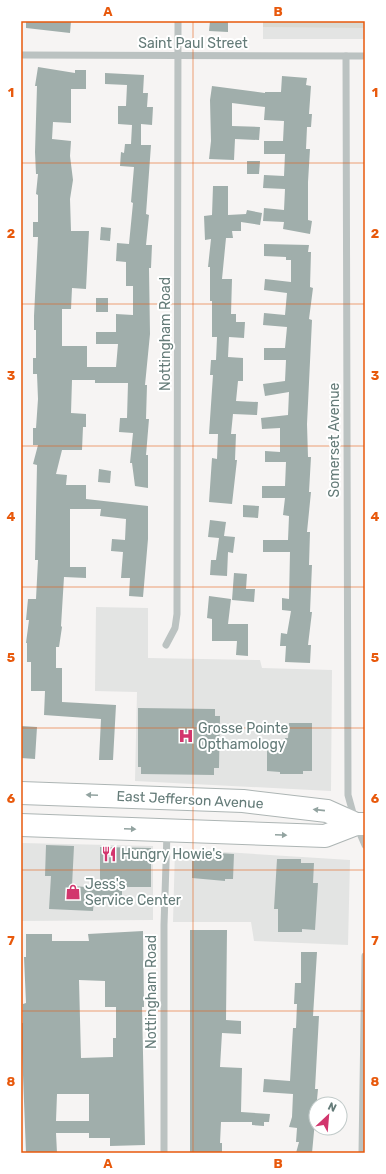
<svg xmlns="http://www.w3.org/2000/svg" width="386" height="1174" font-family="Rubik,sans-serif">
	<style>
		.built { fill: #e3e4e3 }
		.green { fill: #dadad2 }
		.building { fill: #a0aeab; fill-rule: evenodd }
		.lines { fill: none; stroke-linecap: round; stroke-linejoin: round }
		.major-casing { stroke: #adb5b4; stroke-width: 24 }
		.minor { stroke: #bbc2c1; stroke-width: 7 }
		.major { stroke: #fff; stroke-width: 22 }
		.oneway { fill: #92a3a0 }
		.grid { fill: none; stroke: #e8590c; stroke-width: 1; stroke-opacity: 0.55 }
		.labels { text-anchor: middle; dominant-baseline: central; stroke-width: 4; stroke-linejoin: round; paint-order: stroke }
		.street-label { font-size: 14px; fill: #647b78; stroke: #fff }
		.poi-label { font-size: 14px; fill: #647b78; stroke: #fff; text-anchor: start }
		.neatline { fill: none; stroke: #e8590c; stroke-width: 1.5 }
		.grid-label { font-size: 13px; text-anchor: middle; font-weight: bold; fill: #e8590c }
	</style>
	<rect width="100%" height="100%" fill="#f6f4f3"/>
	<!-- built -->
	<g class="built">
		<rect x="263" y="21" width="102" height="18"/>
		<polygon points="96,607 148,608 148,658 260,660 262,668 332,670 331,791 135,781 137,692 95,691"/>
		<polygon points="21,843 153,846 153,920 21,921"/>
		<polygon points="175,849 350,860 348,945 254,941 251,922 173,922"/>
	</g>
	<!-- green -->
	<polygon class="green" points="263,21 365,21 365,28 263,27"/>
	<!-- building -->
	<g class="building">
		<polygon points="26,21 71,21 70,33 26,28"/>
		<polygon points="210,21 228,21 228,32 209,31"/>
		<polygon points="38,67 75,73 75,70 86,70 86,89 71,89 71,123 53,122 52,139 71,141 70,156 73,180 70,199 71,231 89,231 86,289 72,288 71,309 62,309 62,346 87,346 87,367 116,367 118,344 96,344 96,332 116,332 116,314 133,315 133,286 126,286 126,262 116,261 117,243 129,244 133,203 131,202 134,167 120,166 121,152 124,153 125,144 131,144 132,125 118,124 118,106 126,106 127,85 105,84 105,73 144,75 143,93 148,93 147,107 153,107 152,125 141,124 141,145 151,145 146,214 149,215 146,245 152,245 151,268 149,268 150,334 145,385 147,385 146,419 149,419 146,455 148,455 148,488 135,486 132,463 130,463 133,433 119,432 120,418 127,418 128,383 95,383 95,380 72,380 71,413 86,414 86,427 83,427 82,450 62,450 56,474 67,475 66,485 86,485 86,499 148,506 148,539 143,597 129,596 130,578 121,578 123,552 111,551 112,539 125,540 126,519 100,516 101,509 70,509 70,567 86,567 86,578 64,577 61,626 62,627 59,647 56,647 56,668 62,668 62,702 116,705 113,760 99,760 101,719 44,715 45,691 31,691 31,662 27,662 27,643 26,643 29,620 26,620 28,599 36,599 38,560 35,560 37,465 33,464 38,445 33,445 33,428 36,428 38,399 37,374 33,374 33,358 36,358 36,330 34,330 34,316 38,237 33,237 33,222 38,222 38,195 36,194 38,174 36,174 35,152 37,86 35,86"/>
		<polygon points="282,76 307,78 306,85 311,86 309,114 312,114 311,127 307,127 306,149 310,149 308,182 308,220 312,221 310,234 283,229 284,222 263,221 264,208 284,210 285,189 263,188 264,175 284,176 285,154 264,154 264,141 283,141 284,121 264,120 265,107 232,103 232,126 260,127 259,140 235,139 234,160 209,159 211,141 210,100 212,86 265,93 265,92 281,92"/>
		<polygon points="247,161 260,161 259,174 247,174"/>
		<polygon points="213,186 228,186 228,215 246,214 247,210 262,213 260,225 241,222 241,231 232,231 233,238 226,238 222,279 232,279 231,314 236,314 236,322 245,322 244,338 229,337 228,357 243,358 243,381 238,381 236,401 258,402 257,415 233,414 231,434 236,434 235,460 237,460 232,504 209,502 212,458 217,459 218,434 209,434 213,375 210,375 211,360 216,360 217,337 212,337 212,301 210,301 210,267 208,267 211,239 205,240 204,216 212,215"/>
		<polygon points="101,227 111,228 110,241 100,240"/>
		<polygon points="264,244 309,245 308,252 311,252 310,287 313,288 309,319 312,320 307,424 308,457 311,457 309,492 311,492 307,532 310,532 309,565 312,565 310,612 312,612 308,645 311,645 310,663 285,662 286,646 280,646 281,633 287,634 291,611 282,610 282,598 289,599 290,552 263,552 263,540 288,540 289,516 283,515 285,498 262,498 262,486 285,486 286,462 265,462 265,451 280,452 280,428 262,429 261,418 288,415 289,392 265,396 263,384 285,381 286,360 264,360 264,348 285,348 287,327 263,325 264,313 285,315 287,293 264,290 265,279 291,282 291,260 286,260 286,257 264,256"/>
		<rect x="96" y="298" width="12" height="14"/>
		<polygon points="99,469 111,471 110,483 98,482"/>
		<polygon points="243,505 259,506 258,518 243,517"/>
		<polygon points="210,520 226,522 224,536 235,537 233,553 228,552 227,576 210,575 211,560 216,560 219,538 208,537"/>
		<polygon points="234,573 247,574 246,589 255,589 254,602 232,600"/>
		<polygon points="209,596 231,599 228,624 248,624 248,656 236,655 237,641 212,641 212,619 207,618"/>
		<polygon points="138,708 215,709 215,716 220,716 219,768 214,768 214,775 141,774 141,767 138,767"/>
		<polygon points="289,723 312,723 312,771 303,771 303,774 280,774 280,772 267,771 267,748 285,748 285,738 288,738"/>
		<polygon points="21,726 37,727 35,759 21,758"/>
		<polygon points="46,845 74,846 72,886 100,888 100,847 151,848 151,887 122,887 122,899 94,899 93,911 49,909 51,876 45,876"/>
		<polygon points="202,852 234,854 233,879 225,879 225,881 192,878 192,854 202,854"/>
		<polygon points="277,859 301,859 301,863 314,863 313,883 318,883 315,930 302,929 302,932 278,932 278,909 274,909"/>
		<polygon points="190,930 227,930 226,1020 241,1021 241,1034 222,1033 220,1067 242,1068 241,1112 270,1114 269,1122 264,1122 264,1126 252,1125 252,1122 221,1122 220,1143 222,1143 222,1153 190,1153"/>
		<path d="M143,931l1,76h-2l3,138 -35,1v-8h-21v-5h-33l1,20h-31l-5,-130h2v-19l3,-1 -2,-46h2v-23h26v7h37l-1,-7zM79,980l26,1v26h11v31h-3v19l-32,1zM57,1094h32v27h-33z"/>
		<polygon points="301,952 317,952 313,1016 319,1016 315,1089 318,1089 312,1153 296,1153 299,1142 296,1142 297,1128 289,1127 292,1117 293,1094 263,1092 264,1079 290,1081 293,1028 296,1028 297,1004 294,1004 295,983 301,983"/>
	</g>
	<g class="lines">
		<!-- major casing -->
		<g class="major-casing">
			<g id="major">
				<polyline points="21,793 243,801 327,811 356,824 365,824"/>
				<polyline points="21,825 325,836 356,824"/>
			</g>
		</g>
		<!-- minor -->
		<g class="minor">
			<polyline points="21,55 365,56"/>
			<polyline points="346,56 348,795 356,824 365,845"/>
			<polyline points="166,645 175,628 177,614 178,21"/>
			<polyline points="164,1153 164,925 167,833"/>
			<polyline points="362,1153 365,956"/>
		</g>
		<!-- major -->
		<use href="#major" class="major"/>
	</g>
	<!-- one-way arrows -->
	<defs><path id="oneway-solid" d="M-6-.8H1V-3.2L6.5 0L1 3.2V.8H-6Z"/></defs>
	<g class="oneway">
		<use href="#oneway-solid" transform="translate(92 795) rotate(-178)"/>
		<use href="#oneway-solid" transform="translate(319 810) rotate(-174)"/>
		<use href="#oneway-solid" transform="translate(130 829) rotate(2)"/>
		<use href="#oneway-solid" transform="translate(281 835) rotate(2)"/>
	</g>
	<!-- grid -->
	<path class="grid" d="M193,21v1132M21,163h344M21,304h344M21,446h344M21,587h344M21,728h344M21,870h344M21,1011h344"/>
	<!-- icons -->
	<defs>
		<g id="hospital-bare" transform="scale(1.2)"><path d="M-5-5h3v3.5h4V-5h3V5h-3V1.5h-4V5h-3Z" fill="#d2366d" stroke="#fff" stroke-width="2.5" paint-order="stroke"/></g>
		<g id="restaurant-bare" transform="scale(1.2)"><path d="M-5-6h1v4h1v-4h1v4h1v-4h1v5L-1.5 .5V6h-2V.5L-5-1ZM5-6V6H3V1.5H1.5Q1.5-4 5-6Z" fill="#d2366d" stroke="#fff" stroke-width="2.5" paint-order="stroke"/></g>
		<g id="shop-bare" transform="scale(1.2)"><path d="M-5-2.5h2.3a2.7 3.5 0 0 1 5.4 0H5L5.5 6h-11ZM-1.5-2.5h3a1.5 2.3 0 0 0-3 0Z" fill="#d2366d" stroke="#fff" stroke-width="2.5" paint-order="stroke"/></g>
	</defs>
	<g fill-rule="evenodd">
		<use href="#hospital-bare" x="186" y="736"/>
		<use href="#restaurant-bare" x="109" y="854"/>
		<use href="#shop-bare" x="73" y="892"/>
	</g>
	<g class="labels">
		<!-- street labels -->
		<g class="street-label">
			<text x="193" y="43">Saint Paul Street</text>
			<text transform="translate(165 334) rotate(-90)">Nottingham Road</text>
			<text transform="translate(334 440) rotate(-90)">Somerset Avenue</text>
			<text transform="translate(190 800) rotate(3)">East Jefferson Avenue</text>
			<text transform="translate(151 992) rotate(-90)">Nottingham Road</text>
		</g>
		<!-- poi labels -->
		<g class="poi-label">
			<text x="198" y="728">Grosse Pointe<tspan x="198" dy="16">Opthamology</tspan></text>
			<text x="121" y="854">Hungry Howie's</text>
			<text x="85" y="884">Jess's<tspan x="85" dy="16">Service Center</tspan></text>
		</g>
	</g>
	<!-- border -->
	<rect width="386" height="1174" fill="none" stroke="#ffffff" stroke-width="44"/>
	<!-- north arrow -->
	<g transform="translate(328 1116) rotate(26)"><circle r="19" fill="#ffffff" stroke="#c1cac9"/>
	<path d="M0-3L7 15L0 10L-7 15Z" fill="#d2366d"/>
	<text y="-6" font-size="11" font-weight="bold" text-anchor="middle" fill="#647b78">N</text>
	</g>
	<rect x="22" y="22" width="342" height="1130" class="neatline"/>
	<g class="grid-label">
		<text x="108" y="16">A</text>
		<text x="278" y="16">B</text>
		<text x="11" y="97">1</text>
		<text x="375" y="97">1</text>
		<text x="11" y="238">2</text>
		<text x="375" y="238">2</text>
		<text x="11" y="380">3</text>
		<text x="375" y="380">3</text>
		<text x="11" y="521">4</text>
		<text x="375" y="521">4</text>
		<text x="11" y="662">5</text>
		<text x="375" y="662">5</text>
		<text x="11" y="803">6</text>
		<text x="375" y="803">6</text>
		<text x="11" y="945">7</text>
		<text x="375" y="945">7</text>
		<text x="11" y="1086">8</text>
		<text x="375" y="1086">8</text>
		<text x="108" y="1168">A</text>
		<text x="278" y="1168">B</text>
	</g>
</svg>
